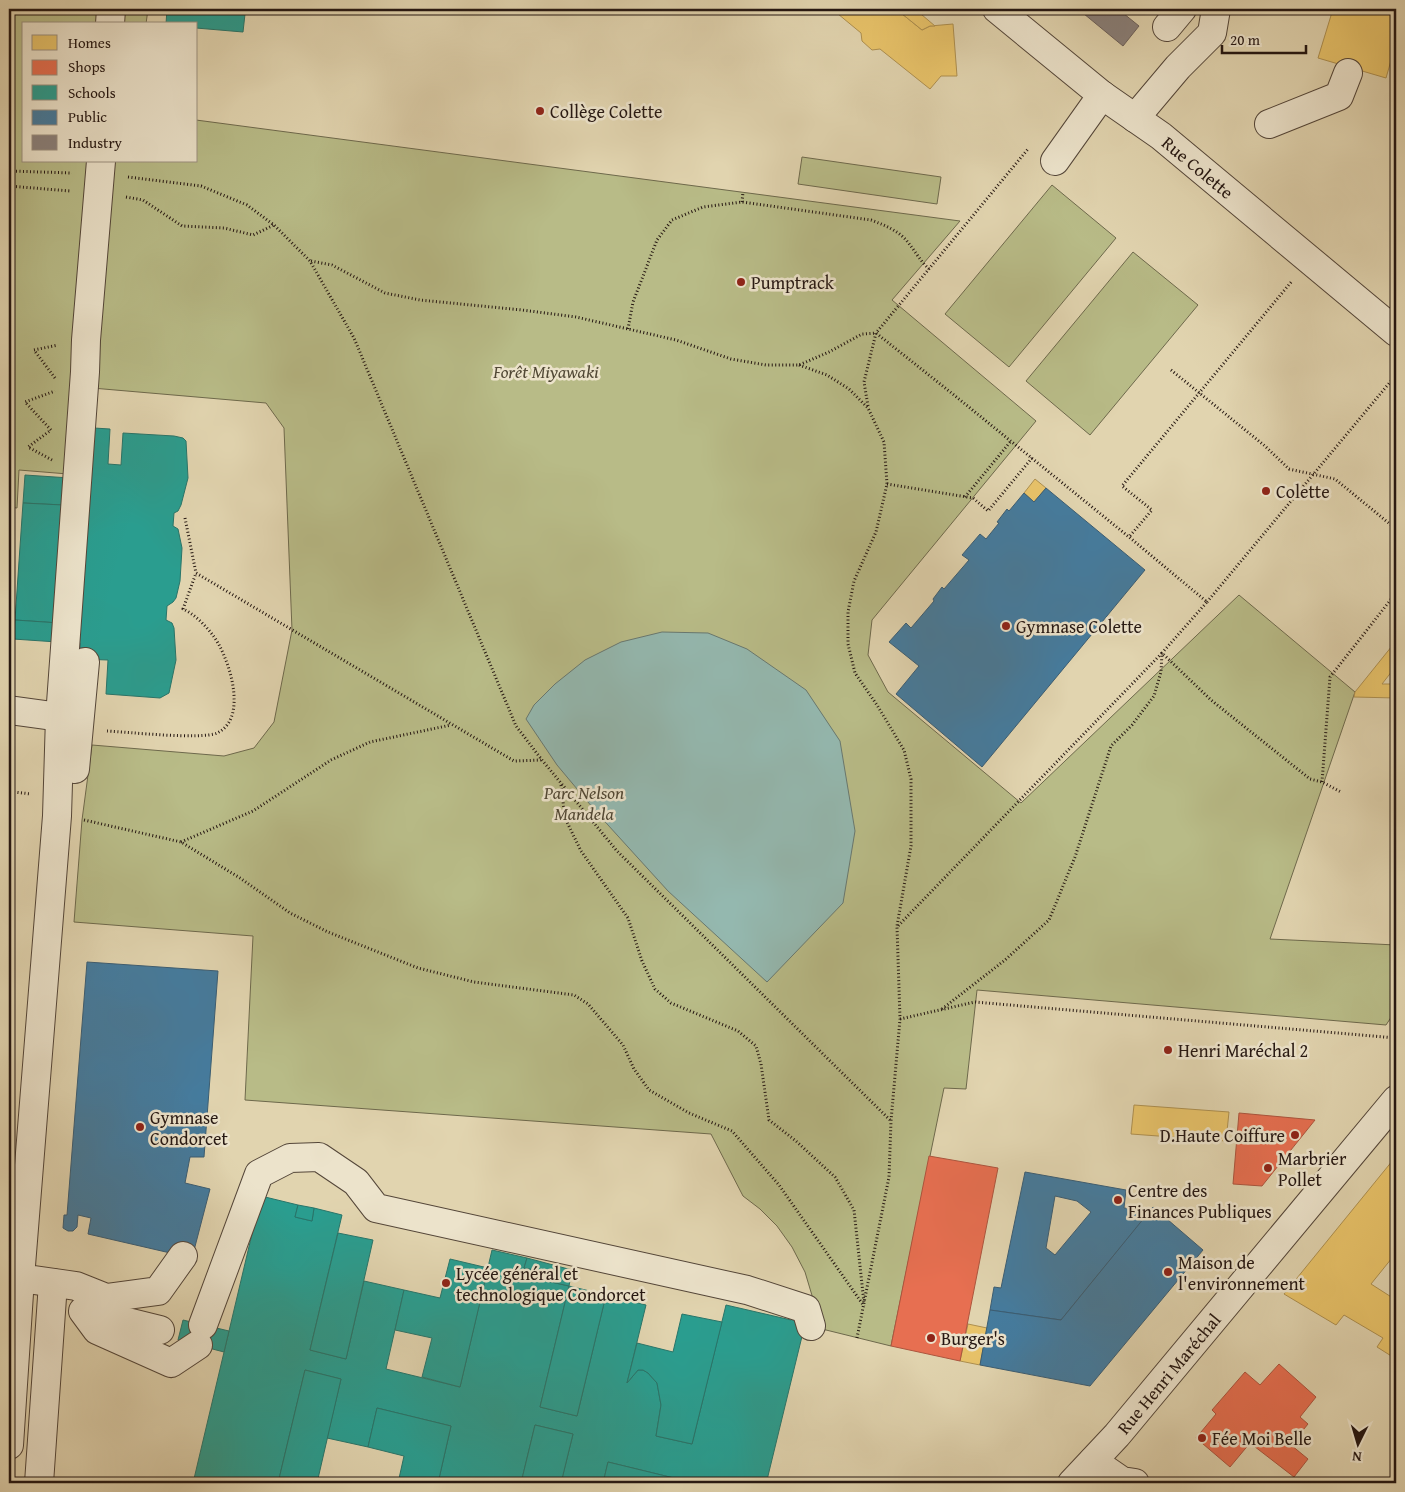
<svg xmlns="http://www.w3.org/2000/svg" width="1405" height="1492" font-family="'Gentium Book Plus',serif">
	<style>
		.green { fill: #b8bb87; stroke: #6e694c }
		.water { fill: #94b8af; stroke: #687870 }
		.homes { fill: #e9c46a; stroke: #ae9050 }
		.shops { fill: #e76f51; stroke: #ad553e }
		.schools { fill: #2a9d8f; stroke: #28756a }
		.public { fill: #457b9d; stroke: #3b5d73; fill-rule: evenodd }
		.industry { fill: #8a817c; stroke: #6c615c }
		.lines { fill: none; stroke-linecap: round; stroke-linejoin: round }
		.minor-casing { stroke: #544639; stroke-width: 30 }
		.path { stroke: #251712; stroke-width: 3; stroke-dasharray: 1 2.5; stroke-linecap: butt }
		.minor { stroke: #ece3cb; stroke-width: 28 }
		.poi-dot { fill: #8f2418; stroke: #ece3cb; stroke-width: 2 }
		.labels { text-anchor: middle; dominant-baseline: central; stroke-width: 5; stroke-linejoin: round; paint-order: stroke }
		.poi-label { font-size: 18px; fill: #251712; stroke: #ece3cb; text-anchor: start }
		.street-label { font-size: 18px; fill: #251712; stroke: #ece3cb }
		.park-label { font-size: 18px; font-style: italic; fill: #514835; stroke: #ece3cb }
	</style>
	<rect width="100%" height="100%" fill="#e1d4af"/>
	<filter id="stains"><feTurbulence type="fractalNoise" baseFrequency=".004" numOctaves="4"/><feColorMatrix values="0 0 0 0 .2 0 0 0 0 .09 0 0 0 0 .02 0 0 0 .5 -.17"/></filter>
	<radialGradient id="worn" r=".72"><stop offset=".6" stop-color="#630" stop-opacity="0"/><stop offset="1" stop-color="#630" stop-opacity=".3"/></radialGradient>
	<!-- green -->
	<g class="green">
		<polygon points="9,9 148,9 146,24 24,24 24,161 196,161 196,120 960,221 892,300 1036,421 872,620 868,655 888,692 1021,803 1239,595 1355,692 1270,939 1396,945 1396,1010 1386,1025 977,990 966,1089 944,1088 891,1346 822,1329 805,1272 792,1247 777,1226 760,1209 743,1196 711,1134 245,1100 253,936 74,922 82,820 92,745 224,756 254,748 274,722 292,630 284,428 266,403 92,388 68,474 19,470 17,508 9,507"/>
		<polygon points="802,157 941,177 937,204 798,184"/>
		<polygon points="1052,185 1116,238 1009,367 945,314"/>
		<polygon points="1133,252 1198,305 1090,435 1026,381"/>
	</g>
	<!-- water -->
	<polygon class="water" points="662,632 708,633 747,649 806,690 840,741 855,831 843,903 767,982 668,891 598,814 557,765 526,719 534,705 555,684 585,660 621,642"/>
	<!-- homes -->
	<g class="homes">
		<polygon points="832,9 896,9 922,30 930,26 953,24 957,76 941,76 930,89 880,49 872,50 862,41 861,33"/>
		<polygon points="896,9 915,9 935,26 930,26 922,30"/>
		<polygon points="1333,9 1396,9 1396,43 1386,78 1318,58"/>
		<polygon points="1035,479 1046,488 1034,502 1024,493"/>
		<polygon points="1396,641 1396,666 1382,684 1396,684 1396,698 1354,697 1355,692"/>
		<polygon points="1134,1105 1229,1112 1226,1141 1131,1134"/>
		<polygon points="1393,1160 1396,1162 1396,1253 1371,1284 1396,1300 1396,1359 1377,1347 1383,1338 1344,1315 1336,1325 1284,1294"/>
		<polygon points="968,1324 987,1328 980,1365 960,1361"/>
	</g>
	<!-- shops -->
	<g class="shops">
		<polygon points="1239,1113 1315,1120 1262,1186 1233,1184"/>
		<polygon points="929,1156 998,1168 960,1361 891,1346"/>
		<polygon points="1279,1364 1316,1397 1300,1417 1308,1424 1291,1445 1308,1459 1294,1477 1250,1443 1230,1467 1196,1438 1216,1414 1212,1410 1245,1372 1260,1385"/>
	</g>
	<!-- schools -->
	<g class="schools">
		<polygon points="167,9 251,9 245,14 243,32 196,28 196,24 166,24"/>
		<polygon points="94,428 110,429 108,464 121,465 123,433 174,436 183,438 186,441 188,478 181,505 178,511 174,513 173,526 178,529 182,548 180,581 176,598 173,602 167,606 166,620 172,623 174,628 176,660 169,693 160,698 106,694 108,660 80,659 80,643 72,643"/>
		<polygon points="25,475 85,479 83,506 23,503"/>
		<polygon points="23,503 83,506 74,624 15,620"/>
		<polygon points="15,620 74,624 72,643 13,639"/>
		<polygon points="261,1196 298,1205 295,1217 312,1221 314,1208 342,1215 310,1350 346,1359 364,1281 404,1290 386,1369 460,1387 492,1250 527,1258 524,1268 531,1269 529,1277 569,1286 540,1407 577,1416 606,1295 646,1305 627,1383 638,1370 643,1370 648,1373 657,1383 661,1405 656,1436 692,1444 726,1305 791,1320 793,1318 805,1324 767,1480 764,1480 763,1483 681,1483 682,1480 608,1462 603,1483 561,1483 573,1434 535,1425 521,1483 438,1483 451,1426 377,1408 368,1447 327,1438 341,1379 305,1370 278,1483 193,1483"/>
		<polygon points="298,1205 314,1208 312,1221 295,1217"/>
		<polygon points="338,1233 373,1240 346,1359 310,1350"/>
		<polygon points="527,1258 572,1270 569,1286 529,1277 531,1269 524,1268"/>
		<polygon points="450,1259 488,1268 460,1387 422,1377 432,1338 395,1330 404,1290 440,1298"/>
		<polygon points="569,1286 606,1295 577,1416 540,1407"/>
		<polygon points="682,1314 722,1322 692,1444 656,1436 661,1405 657,1383 648,1373 643,1370 638,1370 627,1383 637,1343 673,1352"/>
		<polygon points="183,1320 229,1331 224,1352 178,1340"/>
		<polygon points="305,1370 341,1379 317,1483 278,1483"/>
		<polygon points="377,1408 451,1426 438,1483 398,1483 404,1456 368,1447"/>
		<polygon points="535,1425 573,1434 561,1483 521,1483"/>
		<polygon points="608,1462 682,1480 681,1483 603,1483"/>
	</g>
	<!-- public -->
	<g class="public">
		<polygon points="1046,488 1145,570 982,767 896,694 919,666 889,642 906,623 911,628 934,601 933,599 942,587 944,589 969,560 962,555 980,534 986,539 999,523 997,522 1007,509 1009,511 1024,493 1034,502"/>
		<polygon points="87,962 218,971 204,1157 190,1157 185,1183 210,1189 192,1258 88,1234 91,1218 78,1215 77,1227 73,1231 68,1231 63,1228 64,1215 67,1215"/>
		<path d="M1025,1172l101,18 -2,18 19,2 4,5 -86,105 -71,-10 4,-23 7,1zM1055,1196l22,5 14,11 -36,43 -9,-7z"/>
		<polygon points="1153,1207 1203,1250 1090,1386 980,1365 990,1310 1061,1320"/>
	</g>
	<!-- industry -->
	<polygon class="industry" points="1078,9 1118,9 1139,26 1123,46"/>
	<g class="lines">
		<!-- minor casing -->
		<g class="minor-casing">
			<g id="minor">
				<path id="s1" d="M997,9l105,86 59,41 235,196"/>
				<polyline points="110,24 111,9"/>
				<polyline points="1167,27 1182,9"/>
				<polyline points="1135,118 1178,67 1212,33 1216,9"/>
				<polyline points="1269,124 1339,96 1348,73"/>
				<polyline points="101,161 86,340 85,372 60,717 57,816 20,1278 76,1286 106,1298 158,1291 183,1256"/>
				<polyline points="1055,161 1102,95"/>
				<polyline points="9,710 60,717"/>
				<polyline points="75,769 85,662"/>
				<polyline points="203,1325 259,1174 290,1158 319,1157 356,1182 376,1208 747,1290 806,1309 811,1326"/>
				<polyline points="160,1330 83,1311 97,1330 171,1363 198,1345"/>
				<polyline points="9,1445 20,1278"/>
				<polyline points="1093,1461 1122,1481 1135,1483"/>
				<polyline points="39,1483 53,1283"/>
				<path id="s2" d="M1072,1483l45,-48 279,-335"/>
			</g>
		</g>
		<!-- path -->
		<g class="path">
			<polyline points="9,171 72,173"/>
			<polyline points="128,177 201,186 247,205 274,225 310,261 354,338 516,726 542,760 617,851 891,1121"/>
			<polyline points="9,186 70,191"/>
			<polyline points="126,197 143,200 182,226 224,228 253,235 274,225"/>
			<polyline points="742,202 743,192"/>
			<polyline points="311,261 332,265 385,293 420,300 522,310 576,317 676,340 731,359 766,365 799,365 829,352 862,334 876,333 954,395 1129,537"/>
			<path d="M628,329l5,-27 24,-62 15,-20 31,-13 39,-5 129,18c13,5 26,10 35,20 8,9 14,21 23,29"/>
			<polyline points="799,365 827,375 849,389 868,408 884,442 887,484 876,532 854,581 848,612 848,644 855,673 877,705 904,750 911,779 911,846 897,926"/>
			<polyline points="1171,370 1265,446 1289,469 1335,479 1396,529"/>
			<polyline points="55,378 34,350 58,345"/>
			<polyline points="868,406 864,382 876,333 1028,149"/>
			<polyline points="52,460 28,447 51,430 25,402 55,391"/>
			<polyline points="887,484 973,498 988,511 1032,458"/>
			<polyline points="965,497 1011,441"/>
			<polyline points="185,518 196,573"/>
			<polyline points="1207,602 1396,375"/>
			<path d="M107,731c20,1 95,9 110,2 33,-15 11,-79 -5,-99 -8,-10 -18,-20 -29,-25l13,-36 318,188 27,-1"/>
			<polyline points="1322,782 1330,677 1396,593"/>
			<polyline points="561,785 565,818 581,851 628,918 642,961 655,989 671,1003 738,1031 756,1046 761,1064 769,1120 796,1141 835,1177 854,1210 864,1303"/>
			<polyline points="14,792 31,794"/>
			<polyline points="84,820 181,842 240,878 290,913 328,932 418,968 474,982 574,995 588,1004 623,1045 634,1069 649,1090 689,1113 732,1131 779,1185 864,1306"/>
			<polyline points="181,842 253,811 331,760 370,742 451,725"/>
			<polyline points="942,1009 1005,960 1049,920 1075,857 1111,746 1132,725 1154,696 1161,672 1162,653 1207,602 1129,537 1152,510 1122,486 1292,281"/>
			<polyline points="900,1019 975,1002 1396,1038"/>
			<polyline points="857,1338 889,1177 891,1121 900,1019 897,927 1162,653 1211,700 1310,779 1322,782 1341,792"/>
		</g>
		<!-- minor -->
		<use href="#minor" class="minor"/>
	</g>
	<!-- markers -->
	<g class="poi-dot">
		<circle cx="540" cy="111" r="5"/>
		<circle cx="741" cy="282" r="5"/>
		<circle cx="1266" cy="491" r="5"/>
		<circle cx="1006" cy="626" r="5"/>
		<circle cx="1168" cy="1050" r="5"/>
		<circle cx="140" cy="1127" r="5"/>
		<circle cx="1295" cy="1135" r="5"/>
		<circle cx="1268" cy="1168" r="5"/>
		<circle cx="1118" cy="1200" r="5"/>
		<circle cx="1168" cy="1272" r="5"/>
		<circle cx="446" cy="1283" r="5"/>
		<circle cx="931" cy="1338" r="5"/>
		<circle cx="1202" cy="1438" r="5"/>
	</g>
	<g class="labels">
		<!-- poi labels -->
		<g class="poi-label">
			<text x="550" y="111">Collège Colette</text>
			<text x="751" y="282">Pumptrack</text>
			<text x="1276" y="491">Colette</text>
			<text x="1016" y="626">Gymnase Colette</text>
			<text x="1178" y="1050">Henri Maréchal 2</text>
			<text x="150" y="1117">Gymnase<tspan x="150" dy="21">Condorcet</tspan></text>
			<text x="1285" y="1135" text-anchor="end">D.Haute Coiffure</text>
			<text x="1278" y="1158">Marbrier<tspan x="1278" dy="21">Pollet</tspan></text>
			<text x="1128" y="1190">Centre des<tspan x="1128" dy="21">Finances Publiques</tspan></text>
			<text x="1178" y="1262">Maison de<tspan x="1178" dy="21">l'environnement</tspan></text>
			<text x="456" y="1273">Lycée général et<tspan x="456" dy="21">technologique Condorcet</tspan></text>
			<text x="941" y="1338">Burger's</text>
			<text x="1212" y="1438">Fée Moi Belle</text>
		</g>
		<!-- street labels -->
		<g class="street-label">
			<text stroke="none"><textPath href="#s1" startOffset="256">Rue Colette</textPath></text>
			<text stroke="none"><textPath href="#s2" startOffset="146">Rue Henri Maréchal</textPath></text>
		</g>
		<!-- park labels -->
		<g class="park-label">
			<text x="546" y="371">Forêt Miyawaki</text>
			<text x="584" y="792">Parc Nelson<tspan x="584" dy="21">Mandela</tspan></text>
		</g>
	</g>
	<!-- margin -->
	<rect width="1405" height="1492" fill="none" stroke="#e1d4af" stroke-width="30"/>
	<rect x="10" y="10" width="1385" height="1472" fill="none" stroke="#251712" stroke-width="2.5"/>
	<rect x="15" y="15" width="1375" height="1462" fill="none" stroke="#251712"/>
	<!-- legend -->
	<rect x="22" y="22" width="175" height="140" fill="#ece3cb" stroke="#9c9181"/>
	<rect x="32" y="35" width="25" height="15" fill="#e9c46a" stroke="#9c9181"/>
	<text x="68" y="48" font-size="15" fill="#251712">Homes</text>
	<rect x="32" y="60" width="25" height="15" fill="#e76f51" stroke="#9c9181"/>
	<text x="68" y="72" font-size="15" fill="#251712">Shops</text>
	<rect x="32" y="85" width="25" height="15" fill="#2a9d8f" stroke="#9c9181"/>
	<text x="68" y="98" font-size="15" fill="#251712">Schools</text>
	<rect x="32" y="110" width="25" height="15" fill="#457b9d" stroke="#9c9181"/>
	<text x="68" y="122" font-size="15" fill="#251712">Public</text>
	<rect x="32" y="135" width="25" height="15" fill="#8a817c" stroke="#9c9181"/>
	<text x="68" y="148" font-size="15" fill="#251712">Industry</text>
	<!-- north arrow -->
	<g transform="translate(1358 1444) rotate(185)" stroke="#ece3cb" stroke-width="4" paint-order="stroke">
	<path d="M0-4L9 19L0 12L-9 19Z" fill="#251712"/>
	<text y="-8" font-size="14" font-weight="bold" text-anchor="middle" fill="#251712">N</text>
	</g>
	<!-- scale -->
	<path d="M1222 45v8h84v-8" fill="none" stroke="#251712" stroke-width="2.5"/>
	<text x="1230" y="45" font-size="15" fill="#251712" stroke="#ece3cb" stroke-width="4" paint-order="stroke">20 m</text>
	<rect width="100%" height="100%" filter="url(#stains)"/>
	<rect width="100%" height="100%" fill="url(#worn)"/>
</svg>
